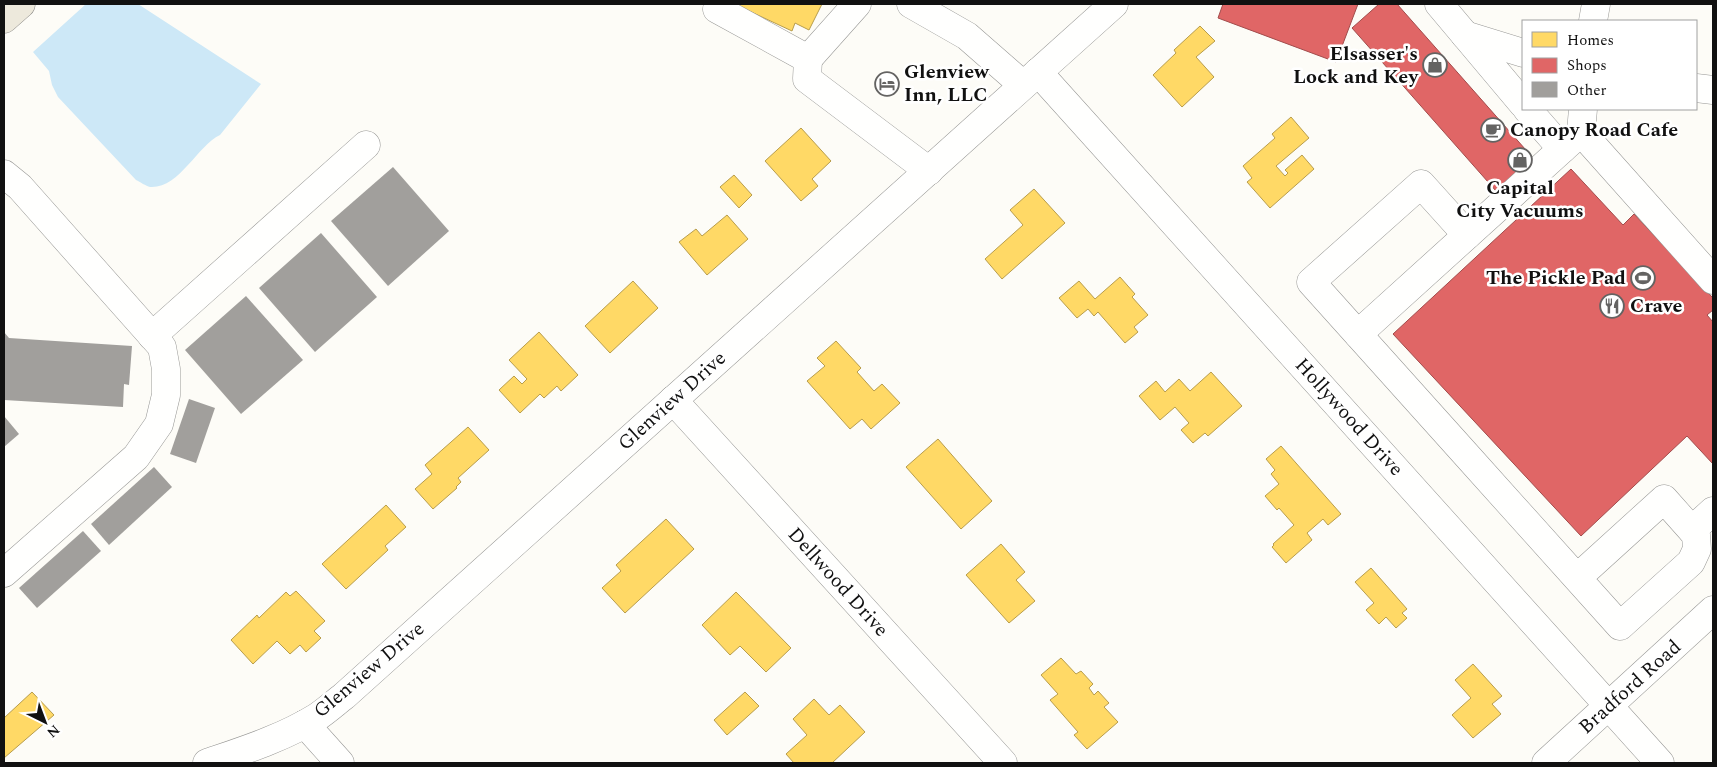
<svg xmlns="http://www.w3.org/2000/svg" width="1717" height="767" font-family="Spectral,serif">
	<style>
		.water { fill: #cde8f7 }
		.homes { fill: #ffd966; stroke: #b89d4c }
		.shops { fill: #e06666; stroke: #a24c4c }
		.building { fill: #a19f9c }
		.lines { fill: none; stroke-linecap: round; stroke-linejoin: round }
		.minor-casing { stroke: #979795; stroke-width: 29 }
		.major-casing { stroke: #858482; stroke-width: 29 }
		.minor { stroke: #fffffe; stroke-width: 28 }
		.major { stroke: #ede9dc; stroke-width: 28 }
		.labels { text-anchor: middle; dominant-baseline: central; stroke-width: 5; stroke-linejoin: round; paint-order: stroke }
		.poi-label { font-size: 20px; font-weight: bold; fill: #111; stroke: #fff; text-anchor: start }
		.street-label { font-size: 20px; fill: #111; stroke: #fff }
	</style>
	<rect width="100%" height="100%" fill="#fdfcf7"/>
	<!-- water -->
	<path class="water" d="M86,4h52l123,80 -41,51c-23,11 -41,54 -70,52 -4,-1 -10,-5 -14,-7l-78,-83 -6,-12 -3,-14 -16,-19z"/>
	<!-- homes -->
	<g class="homes">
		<polygon points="734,4 822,4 809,30 795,23 792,31"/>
		<polygon points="1200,26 1215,41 1196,57 1214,77 1182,107 1153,75 1176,53 1174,50"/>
		<polygon points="1291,117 1309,138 1276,166 1285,176 1288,173 1285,170 1302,155 1314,169 1270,208 1247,182 1252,178 1243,166 1275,138 1272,134"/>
		<polygon points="801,128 831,161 812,179 818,186 801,201 765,161"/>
		<polygon points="734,175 752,195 739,208 720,187"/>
		<polygon points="1034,189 1065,223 1002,279 985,259 1023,225 1010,210"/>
		<polygon points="727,215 748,239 707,275 679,242 696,229 702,236"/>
		<polygon points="1120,277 1135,294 1132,297 1148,315 1134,327 1138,332 1125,343 1098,312 1094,316 1088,309 1077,318 1059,298 1079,281 1095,299"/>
		<polygon points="633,281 658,308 610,353 585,326"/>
		<polygon points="539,332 578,375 561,391 557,386 544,398 540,394 520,413 499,390 514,376 522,384 527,379 509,360"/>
		<polygon points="836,341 861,368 857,372 874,391 882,384 900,403 871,429 862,419 850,429 807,381 825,366 817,358"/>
		<polygon points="1211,372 1242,406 1208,436 1205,433 1193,443 1181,430 1189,423 1175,407 1160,420 1139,396 1156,381 1165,392 1179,379 1190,391"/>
		<polygon points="468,427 489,450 458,478 461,482 456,487 457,488 433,509 415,489 432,474 425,465"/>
		<polygon points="938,439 992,501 961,529 906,467"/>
		<polygon points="1281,446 1341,514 1328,525 1323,519 1307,533 1312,540 1286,563 1272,547 1274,545 1273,544 1294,525 1279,508 1277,510 1265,496 1279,484 1271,474 1275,470 1266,459"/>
		<polygon points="386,505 406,527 385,546 388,550 346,589 322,564"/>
		<polygon points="666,519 694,549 625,613 602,588 621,571 616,565"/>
		<polygon points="1001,544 1025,572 1016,580 1035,601 1009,623 966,575"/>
		<polygon points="1371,568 1407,609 1402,613 1407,618 1396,628 1386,617 1379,624 1366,610 1374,603 1355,582"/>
		<polygon points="296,591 325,621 314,631 321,638 306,652 300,645 290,654 277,641 253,664 231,640 257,615 259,618 286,592 290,596"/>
		<polygon points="736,592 791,648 766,672 740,646 730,655 702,625"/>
		<polygon points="1061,658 1076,674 1081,671 1093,684 1089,688 1094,695 1098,691 1109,703 1104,707 1118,722 1087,749 1074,735 1078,732 1050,700 1058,694 1041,675"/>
		<polygon points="1473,664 1502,696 1492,704 1501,714 1473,738 1452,715 1471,698 1455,680"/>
		<polygon points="32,692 54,715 4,758 4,718"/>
		<polygon points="745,692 759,706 727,735 714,720"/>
		<polygon points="814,699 829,715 840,705 865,732 832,763 794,763 786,754 807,735 793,719"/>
	</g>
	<!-- shops -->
	<g class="shops">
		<polygon points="1223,4 1358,4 1336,62 1218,18"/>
		<polygon points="1379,4 1397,4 1533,158 1496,191 1352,28"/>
		<polygon points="1571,169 1623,225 1634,214 1713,298 1713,310 1707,315 1713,322 1713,464 1687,436 1581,536 1393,334"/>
	</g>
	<!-- building -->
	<g class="building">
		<polygon points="393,167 449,231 388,286 331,221"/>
		<polygon points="321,233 377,297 315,352 259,288"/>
		<polygon points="246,296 303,360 241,414 185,350"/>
		<polygon points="4,332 9,338 132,346 129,385 124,384 123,407 4,400"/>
		<polygon points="189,399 215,408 196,463 170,454"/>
		<polygon points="4,416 19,434 4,447"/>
		<polygon points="154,467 172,487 109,545 91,524"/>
		<polygon points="83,531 101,551 37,608 19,588"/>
	</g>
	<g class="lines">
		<!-- minor casing -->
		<g class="minor-casing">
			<g id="minor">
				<polyline points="911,4 967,36 1023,85"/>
				<polyline points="1439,4 1523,104"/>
				<polyline points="717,9 808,59 857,4"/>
				<polyline points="1593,21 1596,4"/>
				<polyline points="1465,35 1523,53"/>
				<polyline points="808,59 807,79 929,171"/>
				<polyline points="1038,72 1660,763"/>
				<polyline points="1696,88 1713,90"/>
				<polyline points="1527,109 1562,149"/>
				<polyline points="1581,132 1713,280"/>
				<polyline points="4,174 20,187 162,347 166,369 166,395 159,424 136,457 4,573"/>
				<path d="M1467,235l-46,-51 -110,98c103,115 206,229 309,344l71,-64 6,-13 -1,-14 -32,-36 -87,79"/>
				<polyline points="1358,334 1581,132 1583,109"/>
				<polyline points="152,336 366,145"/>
				<polyline points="673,400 1003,763"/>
				<polyline points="1692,530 1713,511"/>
				<polyline points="305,724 340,763"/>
				<path d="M207,763c38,-13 76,-25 110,-46 9,-6 18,-14 27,-21l770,-692"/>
				<polyline points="1546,763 1713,610"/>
			</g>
		</g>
		<!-- major casing -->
		<g class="major-casing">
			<polyline id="major" points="4,19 21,4"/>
		</g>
		<!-- minor -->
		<use href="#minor" class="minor"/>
		<!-- major -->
		<use href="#major" class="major"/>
	</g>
	<!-- icons -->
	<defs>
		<g id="shop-ring" transform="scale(1.25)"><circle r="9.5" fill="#fff" stroke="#646362" stroke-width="1.5"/><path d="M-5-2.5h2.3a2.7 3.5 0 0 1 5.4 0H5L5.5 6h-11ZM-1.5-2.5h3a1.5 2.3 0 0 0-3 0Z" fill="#646362"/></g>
		<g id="hotel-ring" transform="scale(1.25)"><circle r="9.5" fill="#fff" stroke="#646362" stroke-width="1.5"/><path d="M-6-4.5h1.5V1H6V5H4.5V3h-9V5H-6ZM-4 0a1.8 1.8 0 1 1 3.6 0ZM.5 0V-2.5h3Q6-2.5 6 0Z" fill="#646362"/></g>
		<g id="cafe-ring" transform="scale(1.25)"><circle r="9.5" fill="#fff" stroke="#646362" stroke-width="1.5"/><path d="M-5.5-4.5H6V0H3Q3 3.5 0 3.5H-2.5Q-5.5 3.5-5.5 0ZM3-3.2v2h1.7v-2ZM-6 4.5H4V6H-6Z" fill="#646362"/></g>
		<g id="stadium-ring" transform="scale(1.25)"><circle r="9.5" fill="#fff" stroke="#646362" stroke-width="1.5"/><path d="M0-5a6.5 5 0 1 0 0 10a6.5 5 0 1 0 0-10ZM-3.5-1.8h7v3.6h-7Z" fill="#646362"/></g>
		<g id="restaurant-ring" transform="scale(1.25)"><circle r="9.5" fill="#fff" stroke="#646362" stroke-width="1.5"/><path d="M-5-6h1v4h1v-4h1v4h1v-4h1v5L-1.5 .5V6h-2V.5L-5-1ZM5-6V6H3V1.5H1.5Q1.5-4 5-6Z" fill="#646362"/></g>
	</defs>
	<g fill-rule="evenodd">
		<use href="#shop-ring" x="1435" y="65"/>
		<use href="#hotel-ring" x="887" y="84"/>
		<use href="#cafe-ring" x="1493" y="130"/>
		<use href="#shop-ring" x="1520" y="160"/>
		<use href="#stadium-ring" x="1643" y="278"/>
		<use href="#restaurant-ring" x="1612" y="306"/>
	</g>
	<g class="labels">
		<!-- poi labels -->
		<g class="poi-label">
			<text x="1418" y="54" text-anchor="end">Elsasser's<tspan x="1418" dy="23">Lock and Key</tspan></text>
			<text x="904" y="72">Glenview<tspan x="904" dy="23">Inn, LLC</tspan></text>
			<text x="1510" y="130">Canopy Road Cafe</text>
			<text x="1520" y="188" text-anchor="middle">Capital<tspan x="1520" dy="23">City Vacuums</tspan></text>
			<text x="1626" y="278" text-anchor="end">The Pickle Pad</text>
			<text x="1630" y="306">Crave</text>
		</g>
		<!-- street labels -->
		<g class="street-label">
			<text transform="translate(672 401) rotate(-42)">Glenview Drive</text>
			<text transform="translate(1349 417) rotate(48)">Hollywood Drive</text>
			<text transform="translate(838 582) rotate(48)">Dellwood Drive</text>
			<text transform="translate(369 670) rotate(-40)">Glenview Drive</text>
			<text transform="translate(1630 687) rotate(-42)">Bradford Road</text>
		</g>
	</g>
	<!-- border -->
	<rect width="1717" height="767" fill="none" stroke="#111111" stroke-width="10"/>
	<!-- legend -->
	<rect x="1522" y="20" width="175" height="90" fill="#ffffff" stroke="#a0a0a0"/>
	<rect x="1532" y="32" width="25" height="15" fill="#ffd966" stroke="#a0a0a0"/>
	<text x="1567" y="45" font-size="15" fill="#111111">Homes</text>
	<rect x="1532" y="58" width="25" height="15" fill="#e06666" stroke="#a0a0a0"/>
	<text x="1567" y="70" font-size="15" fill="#111111">Shops</text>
	<rect x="1532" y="82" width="25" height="15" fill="#a19f9c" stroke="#a0a0a0"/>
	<text x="1567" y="95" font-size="15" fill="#111111">Other</text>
	<!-- north arrow -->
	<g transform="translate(45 722) rotate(138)" stroke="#ffffff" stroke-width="4" paint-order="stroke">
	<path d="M0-4L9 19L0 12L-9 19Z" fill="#111111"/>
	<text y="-8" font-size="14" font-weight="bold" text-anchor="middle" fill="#111111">N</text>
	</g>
</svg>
